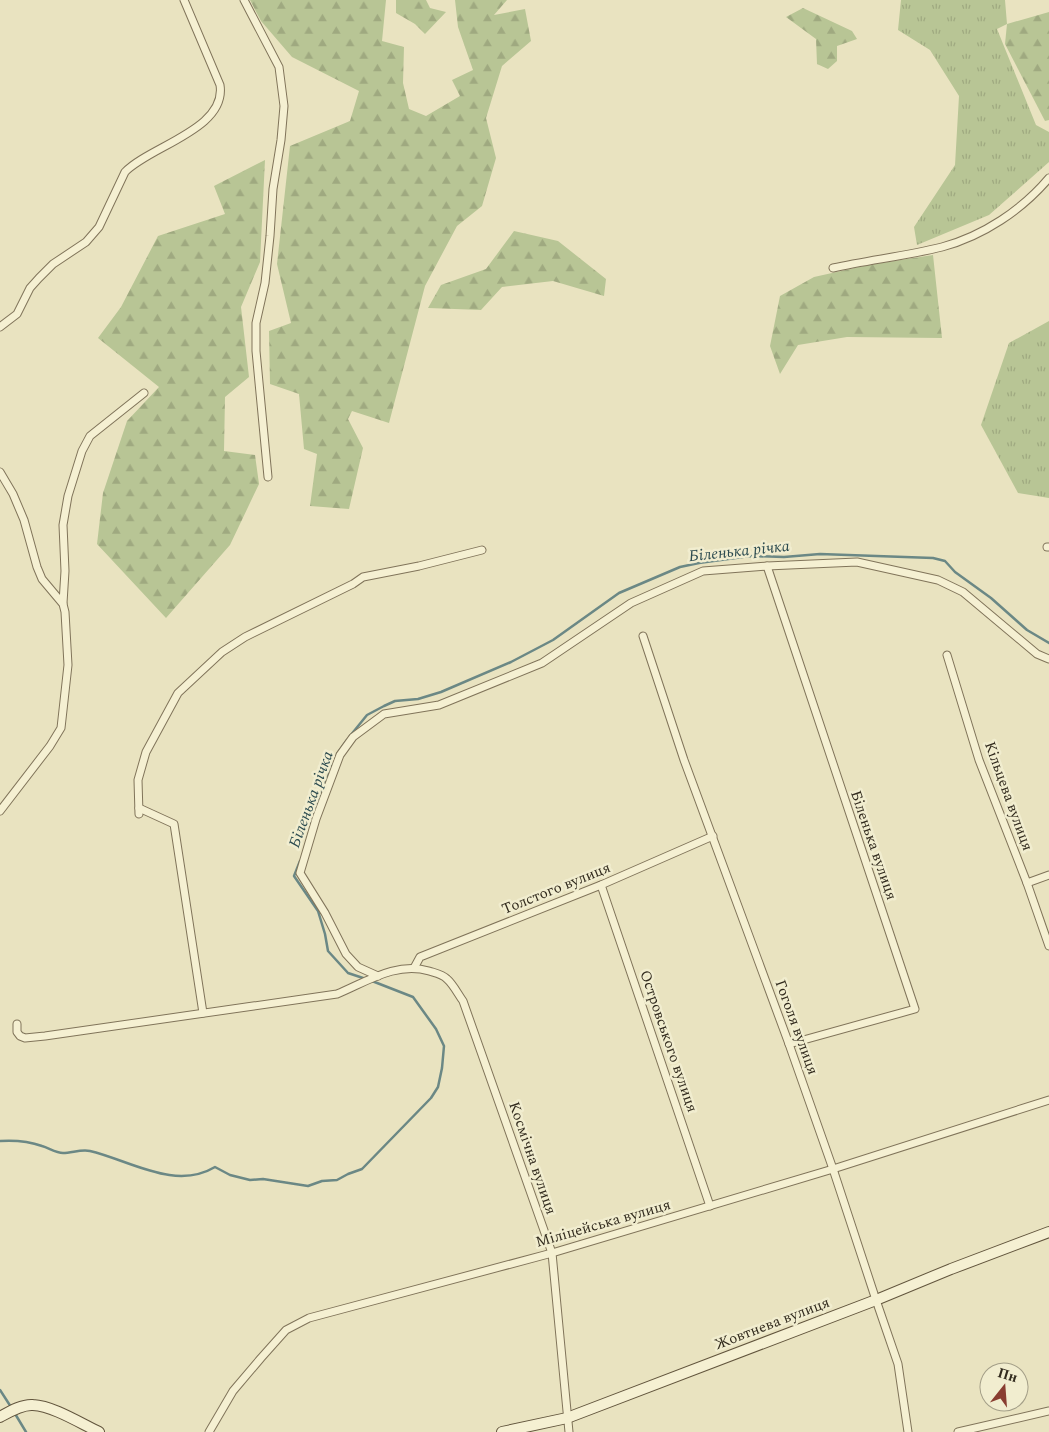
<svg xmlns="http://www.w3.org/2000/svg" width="1049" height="1432" font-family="Spectral,serif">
<defs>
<pattern id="grass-tufts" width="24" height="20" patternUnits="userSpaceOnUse" patternTransform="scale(1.25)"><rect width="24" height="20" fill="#b8c595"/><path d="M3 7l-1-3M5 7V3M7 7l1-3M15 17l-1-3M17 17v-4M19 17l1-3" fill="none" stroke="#9fa980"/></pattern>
<pattern id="forest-firs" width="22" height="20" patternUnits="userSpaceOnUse" patternTransform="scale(1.25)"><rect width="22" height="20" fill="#b8c595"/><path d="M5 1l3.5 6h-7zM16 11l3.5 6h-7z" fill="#9fa980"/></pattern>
</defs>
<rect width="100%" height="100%" fill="#e9e3c0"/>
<!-- grass -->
<g fill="url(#grass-tufts)">
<path d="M 901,0 L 1005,0 L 1007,24 L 997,29 L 1036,125 L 1049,132 L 1049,162 L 989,215 L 917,245 L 914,227 L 955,165 L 959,96 L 930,50 L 898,30 Z"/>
<path d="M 1049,321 L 1049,498 L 1018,493 L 981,425 L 1009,343 Z"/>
</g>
<!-- forest -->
<g fill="url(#forest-firs)">
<path d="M 250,0 L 386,0 L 382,41 L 404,47 L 403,83 L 409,109 L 426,116 L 460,96 L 452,80 L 473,70 L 458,27 L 455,0 L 507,0 L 494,15 L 525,9 L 531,41 L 502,66 L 486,118 L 496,158 L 482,206 L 457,226 L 425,286 L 389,423 L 352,411 L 348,419 L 363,448 L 349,509 L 310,506 L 317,454 L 304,449 L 299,394 L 270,384 L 269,331 L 291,323 L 277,264 L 290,146 L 350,121 L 359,91 L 292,57 L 261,21 Z"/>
<path d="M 396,0 L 426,0 L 430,8 L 446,12 L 425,34 L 415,24 L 396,13 Z"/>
<path d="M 803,8 L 852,31 L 857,39 L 837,46 L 837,61 L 828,69 L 817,64 L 816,39 L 786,17 Z"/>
<path d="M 1049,12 L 1049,120 L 1045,121 L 1005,44 L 1007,24 Z"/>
<path d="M 265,160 L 260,262 L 241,307 L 249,377 L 225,397 L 224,451 L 255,455 L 259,484 L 230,545 L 166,618 L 97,544 L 103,493 L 127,421 L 159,387 L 98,338 L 121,307 L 158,236 L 225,214 L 214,186 Z"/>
<path d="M 514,231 L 558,241 L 606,279 L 604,296 L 553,281 L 502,287 L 481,310 L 428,308 L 441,285 L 486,269 Z"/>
<path d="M 933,255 L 942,338 L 847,337 L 798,345 L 780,374 L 770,346 L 780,296 L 814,277 L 868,265 Z"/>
</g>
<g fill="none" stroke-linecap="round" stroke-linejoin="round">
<!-- stream -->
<g stroke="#6b8885" stroke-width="2.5">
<path d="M 350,736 L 367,715 L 384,706 L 395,701 L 418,699 L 441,692 L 511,662 L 553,640 L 619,593 L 680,567 L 699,563 L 750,556 L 784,557 L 820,554 L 933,558 L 945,561 L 955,572 L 991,598 L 1027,630 L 1049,643"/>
<path d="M 337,754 L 347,740"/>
<path d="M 310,827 L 316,807 L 333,764"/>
<path d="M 300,861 L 294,876 L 318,911 L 325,934 L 328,951 L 348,973 L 366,979"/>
<path d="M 0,1141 C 15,1140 28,1141 42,1146 C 49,1148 56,1153 63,1153 C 72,1153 81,1149 90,1151 C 129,1160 175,1191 215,1167 L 230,1175 L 250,1180 L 263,1179 L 308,1186 L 322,1181 L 337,1180 L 348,1174 L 362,1169 L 431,1098 L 438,1087 L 442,1068 L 444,1046 L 436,1029 L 413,997 L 372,981"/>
<path d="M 0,1390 L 11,1407"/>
<path d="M 14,1412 L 26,1432"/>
</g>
<defs>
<g id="minor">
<path d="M 244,0 L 279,67 L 284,106 L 281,140 L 273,189 L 270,236 L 265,283 L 256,323 L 256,351 L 268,477"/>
<path d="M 833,268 C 869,260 906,256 942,247 C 983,236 1022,210 1049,178"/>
<path d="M 0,327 L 17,314 L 30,288 L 39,278 L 53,264 L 86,242 L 99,227 L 125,172 C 150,146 227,129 220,85 L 184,0"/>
<path d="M 0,472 L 13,494 L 24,520 L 37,567 L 42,579 L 63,604 L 65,612 L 68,665 L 61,728 L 50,746 L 0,811"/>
<path d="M 1047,547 L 1049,547"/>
<path d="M 767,566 L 915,1009 L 789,1044"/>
<path d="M 63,603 L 65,571 L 63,525 L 68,496 L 82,451 L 90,436 L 144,393"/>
<path d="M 643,636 L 684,760 L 789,1044 L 833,1169 L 876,1300 L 898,1364 L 908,1432"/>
<path d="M 947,655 L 979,760 L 1027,883 L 1049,946"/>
<path d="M 139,808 L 174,824 L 203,1013"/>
<path d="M 139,814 L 138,780 L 146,752 L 178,693 L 222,652 L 245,637 L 353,584 L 363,577 L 419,566 L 482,550"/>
<path d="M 1027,883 L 1049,875"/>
<path d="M 601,885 L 710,1206"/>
<path d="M 414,968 L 420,957 L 601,885 L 713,836"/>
<path d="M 378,976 L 358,967 L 346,954 L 325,913 L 300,873 L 316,819 L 340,755 L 353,737 L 384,714 L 439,705 L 542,663 L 631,603 L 703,571 L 767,566 L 857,562 L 938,580 L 963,592 L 1037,654 L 1049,659"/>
<path d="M 17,1024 L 17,1032 L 20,1036 L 25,1038 L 45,1036 L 337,994 C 366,982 397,961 429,971 C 435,973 442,974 447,979 C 453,984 458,994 463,1001 L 552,1253 L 569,1432"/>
<path d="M 209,1432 L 233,1391 L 261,1358 L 286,1330 L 309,1318 L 552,1253 L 833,1169 L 1049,1100"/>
<path d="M 958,1432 L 1049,1411"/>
</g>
<g id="secondary">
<path d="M 0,1417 C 9,1412 22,1404 33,1405 C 53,1406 80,1423 99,1432"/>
<path d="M 502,1432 L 567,1418 L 876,1300 L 951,1269 L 1049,1232"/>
</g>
</defs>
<!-- minor casing -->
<use href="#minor" stroke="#80745a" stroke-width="9"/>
<!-- secondary casing -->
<use href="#secondary" stroke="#62553d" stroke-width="12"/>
<!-- minor -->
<use href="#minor" stroke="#f5f0d2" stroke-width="7"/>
<!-- secondary -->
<use href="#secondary" stroke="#f5f0d2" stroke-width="10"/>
</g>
<g text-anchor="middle" stroke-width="5" stroke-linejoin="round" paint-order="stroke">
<!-- street labels -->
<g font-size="15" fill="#312a1d" stroke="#f1edcf">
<text transform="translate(1009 796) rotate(70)" y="5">Кільцева вулиця</text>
<text transform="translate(874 845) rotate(71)" y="5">Біленька вулиця</text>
<text transform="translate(556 888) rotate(-22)" y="5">Толстого вулиця</text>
<text transform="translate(797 1027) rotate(70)" y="5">Гоголя вулиця</text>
<text transform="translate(669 1041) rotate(71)" y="5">Островського вулиця</text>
<text transform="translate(533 1158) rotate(71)" y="5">Космічна вулиця</text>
<text transform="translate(603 1223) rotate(-16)" y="5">Міліцейська вулиця</text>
<text transform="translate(772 1323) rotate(-21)" y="5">Жовтнева вулиця</text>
</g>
<!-- water labels -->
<g font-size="16" font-style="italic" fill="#2d4c50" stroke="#f1edcf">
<text transform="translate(739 550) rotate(-6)" y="6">Біленька річка</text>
<text transform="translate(310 799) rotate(-70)" y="6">Біленька річка</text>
</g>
</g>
<!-- north arrow -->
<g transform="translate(1004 1387) rotate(17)"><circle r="24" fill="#f1edcf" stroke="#a49f88"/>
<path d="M0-4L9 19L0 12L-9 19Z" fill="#893d30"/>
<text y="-8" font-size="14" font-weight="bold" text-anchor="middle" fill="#312a1d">Пн</text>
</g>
</svg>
